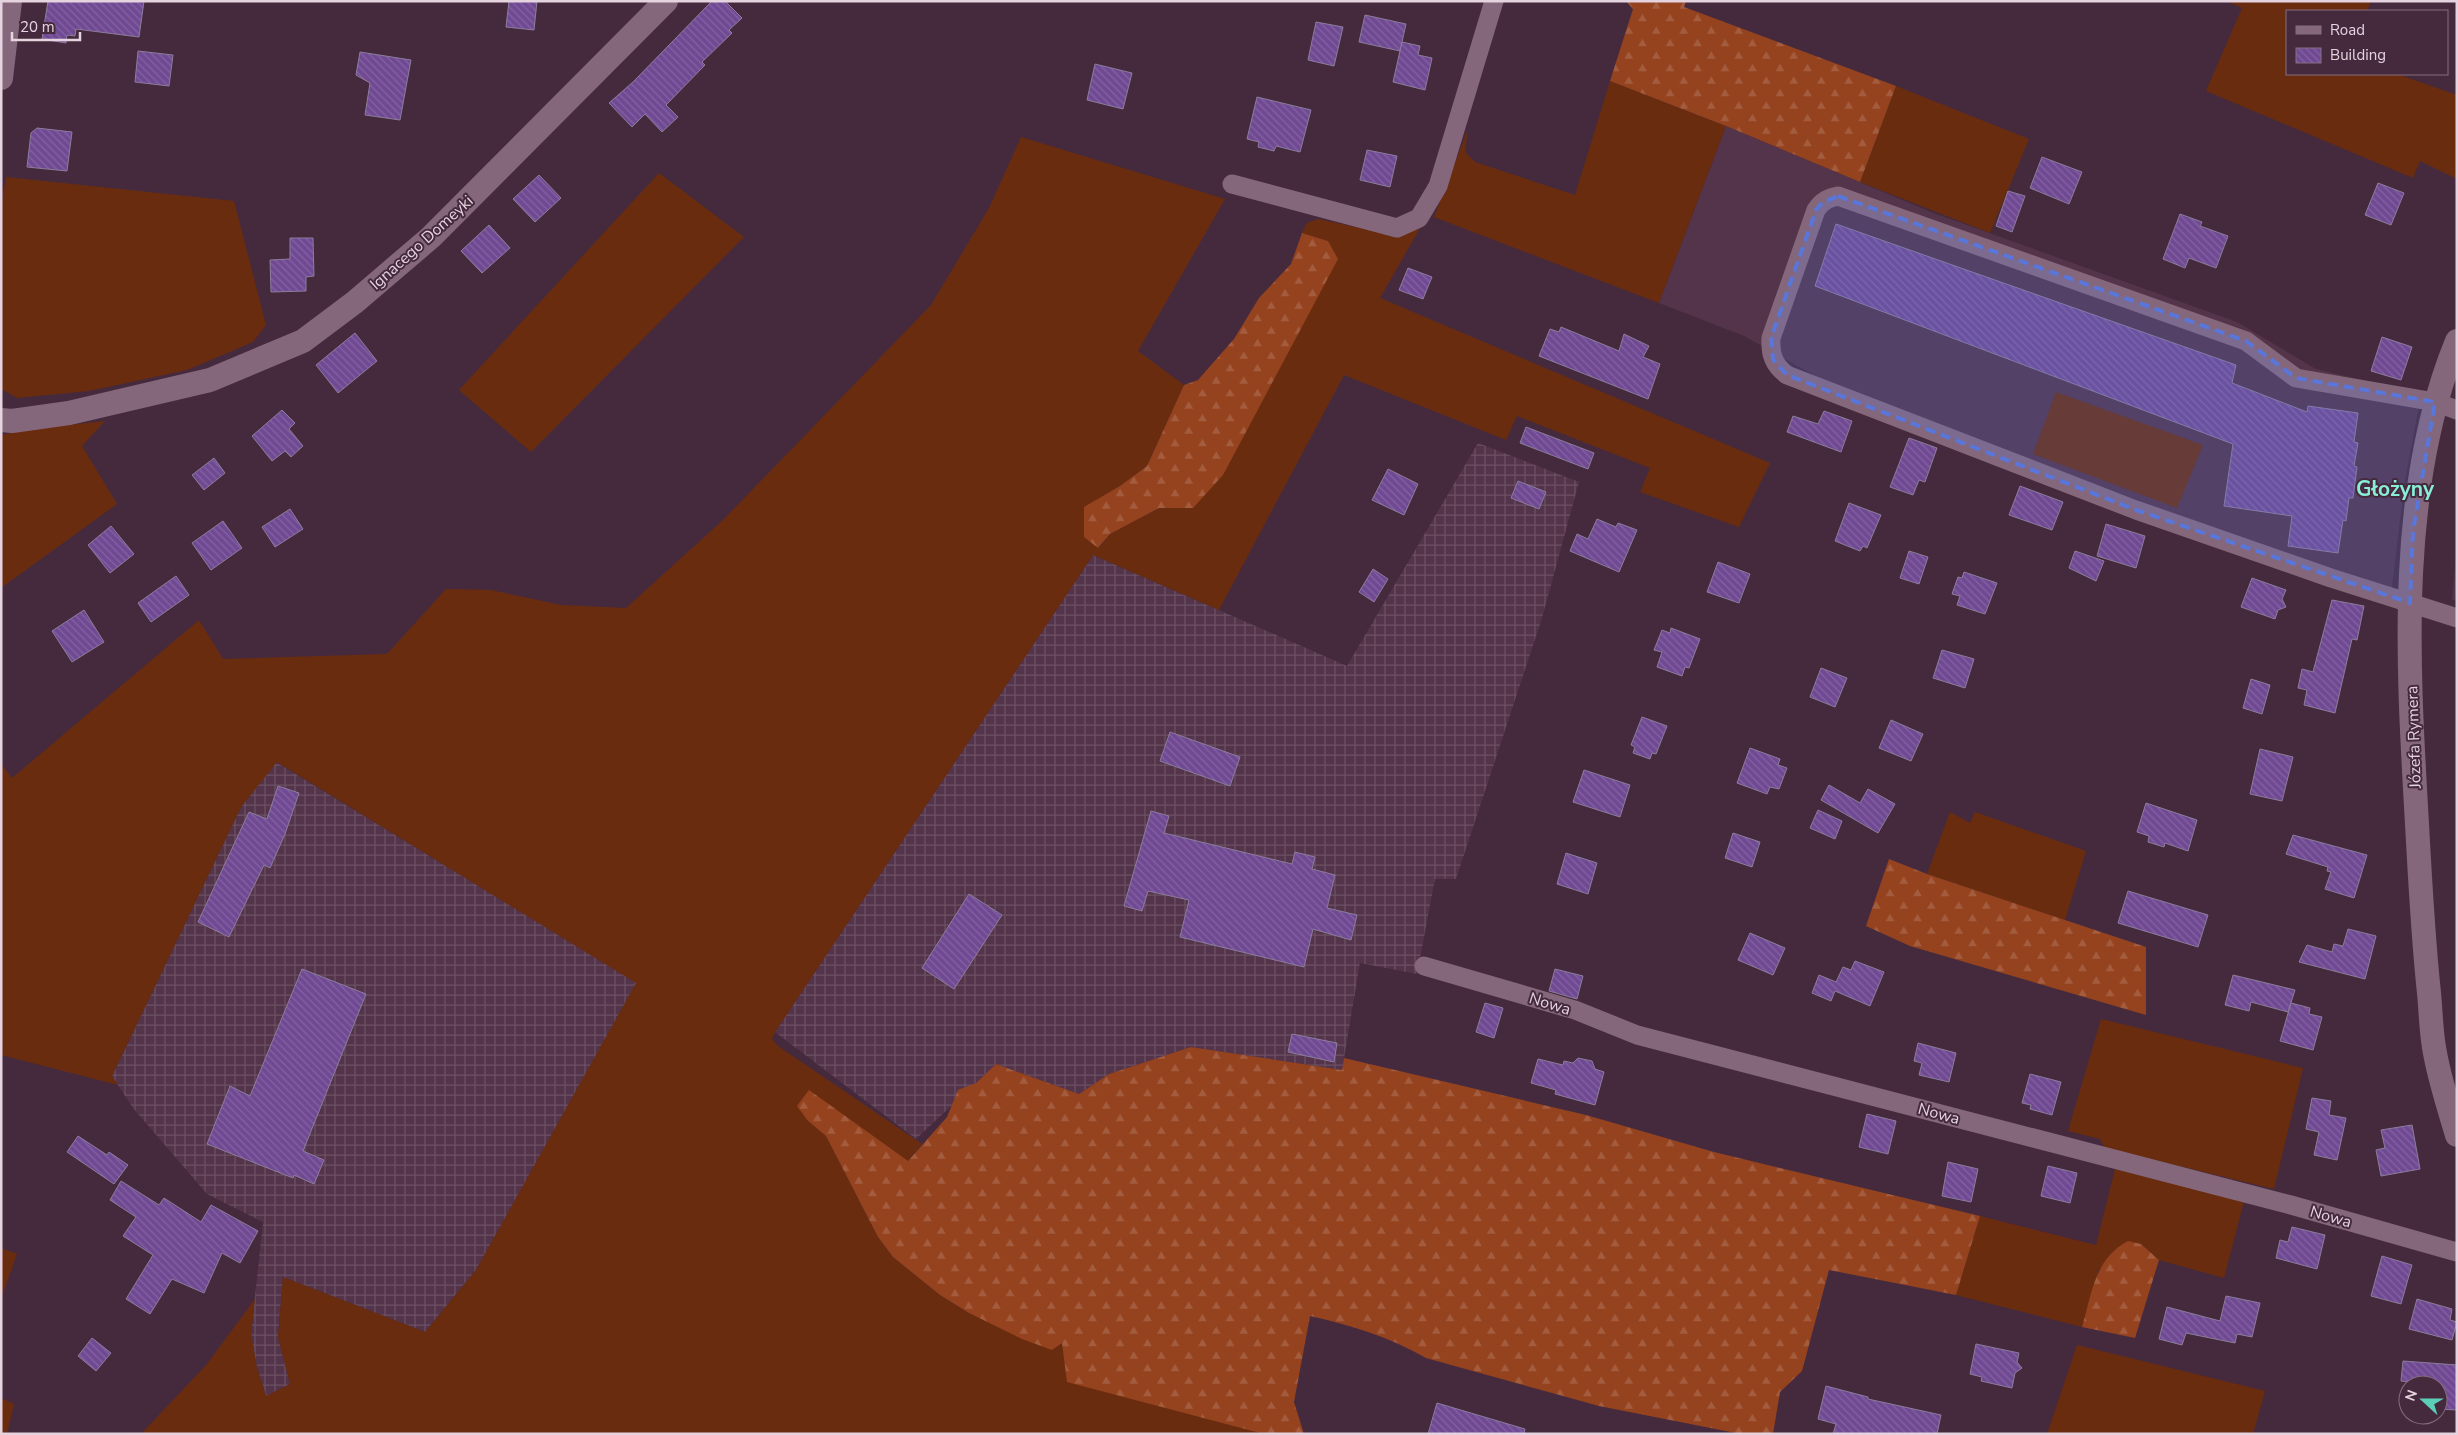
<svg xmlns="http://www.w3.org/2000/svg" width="2458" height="1435" font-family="'Nunito Sans',sans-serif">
<defs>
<pattern id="industrial-grid" width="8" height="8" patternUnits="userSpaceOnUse" patternTransform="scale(1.25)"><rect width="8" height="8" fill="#53344a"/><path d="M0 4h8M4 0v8" fill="none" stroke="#6c5064"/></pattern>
<pattern id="forest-firs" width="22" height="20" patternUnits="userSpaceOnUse" patternTransform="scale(1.25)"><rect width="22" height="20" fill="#95421e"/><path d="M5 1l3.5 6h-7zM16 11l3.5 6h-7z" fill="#a45c3e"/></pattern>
<pattern id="building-back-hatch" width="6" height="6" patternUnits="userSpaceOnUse" patternTransform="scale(1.25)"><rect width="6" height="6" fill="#704993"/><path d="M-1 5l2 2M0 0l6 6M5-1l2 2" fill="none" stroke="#8462a2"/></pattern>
</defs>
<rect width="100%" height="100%" fill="#452a3d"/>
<!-- built -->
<g fill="#53344a">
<path d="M 1726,126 L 1931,212 L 2237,322 L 2316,369 L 2421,394 L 2404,486 L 2392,588 L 2238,538 L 1832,385 L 1744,336 L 1659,303 Z"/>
<path d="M 2457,547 L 2457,600 L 2452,600 Z"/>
</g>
<!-- industrial -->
<g fill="url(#industrial-grid)">
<path d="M 1478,443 L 1579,482 L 1542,618 L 1456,879 L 1435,879 L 1417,974 L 1360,963 L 1342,1070 L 1191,1047 L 1109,1074 L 1079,1094 L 996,1064 L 916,1139 L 775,1032 L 1093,555 L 1347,666 Z"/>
<path d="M 276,762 L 637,983 L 476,1270 L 425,1332 L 283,1277 L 278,1337 L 290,1384 L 266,1396 L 257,1368 L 251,1334 L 263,1222 L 207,1194 L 133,1108 L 112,1076 L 241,807 Z"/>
</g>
<!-- grass -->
<g fill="#6a2c0f">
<path d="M 2226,1 L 2371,1 L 2367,11 L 2287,11 L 2287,74 L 2397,74 L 2457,95 L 2457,179 L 2420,161 L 2413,178 L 2206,91 L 2242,8 Z"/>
<path d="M 1610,81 L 1726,126 L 1659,303 L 1434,217 L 1468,129 L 1465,152 L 1475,162 L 1575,195 Z"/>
<path d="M 1896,86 L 2029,139 L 1990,233 L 1860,182 Z"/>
<path d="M 1021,137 L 1225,199 L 1138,351 L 1184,385 L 1147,466 L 1120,486 L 1099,548 L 1110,534 L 1159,508 L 1193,508 L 1328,241 L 1302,233 L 1307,223 L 1318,219 L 1398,236 L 1420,228 L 1380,298 L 1770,463 L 1739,527 L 1640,492 L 1650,468 L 1517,416 L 1506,440 L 1344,375 L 1219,610 L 1093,555 L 775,1032 L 772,1039 L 778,1046 L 922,1144 L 908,1161 L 808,1121 L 826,1136 L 878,1237 L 893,1257 L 940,1295 L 969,1313 L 996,1324 L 1062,1342 L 1240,1426 L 1264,1434 L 141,1434 L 207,1364 L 255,1299 L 251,1334 L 257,1368 L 266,1396 L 290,1384 L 278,1337 L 283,1277 L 425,1332 L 476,1270 L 636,983 L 277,762 L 241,807 L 112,1076 L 118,1085 L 1,1055 L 1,764 L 12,778 L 199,620 L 223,659 L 387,654 L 446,589 L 491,590 L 561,605 L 626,608 L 723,520 L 931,305 L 989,208 Z"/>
<path d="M 659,173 L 744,237 L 531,452 L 459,390 Z"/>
<path d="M 6,177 L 234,201 L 266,325 L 253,342 L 187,370 L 89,391 L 17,398 L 1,389 L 1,208 Z"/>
<path d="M 2056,392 L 2203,445 L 2177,508 L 2033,454 Z"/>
<path d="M 105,421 L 82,446 L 117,504 L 1,588 L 1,435 L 32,429 Z"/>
<path d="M 1950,812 L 1970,823 L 1975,812 L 2086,851 L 2065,920 L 1927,874 Z"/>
<path d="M 2101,1019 L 2303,1068 L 2274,1189 L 2105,1148 L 2100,1139 L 2068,1131 Z"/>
<path d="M 2115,1169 L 2244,1201 L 2224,1278 L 2159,1260 L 2141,1244 L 2099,1269 L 2082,1327 L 1956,1295 L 1980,1216 L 2096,1245 Z"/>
<path d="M 1,1248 L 17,1254 L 1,1299 Z"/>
<path d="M 2077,1345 L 2265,1391 L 2253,1434 L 2047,1434 Z"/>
<path d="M 1,1398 L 14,1404 L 7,1434 L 1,1434 Z"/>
</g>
<!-- forest -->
<g fill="url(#forest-firs)">
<path d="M 1626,1 L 1686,1 L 1684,7 L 1896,86 L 1860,182 L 1726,126 L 1610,81 L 1633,9 Z"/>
<path d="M 1302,233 L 1328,241 L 1338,259 L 1223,475 L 1193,508 L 1159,508 L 1110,534 L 1098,548 L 1084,537 L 1084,507 L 1120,486 L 1147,466 L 1184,385 L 1198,380 L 1234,339 L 1259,298 L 1291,264 Z"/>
<path d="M 1889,859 L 1927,874 L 2146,947 L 2146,1015 L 1910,946 L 1866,926 Z"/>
<path d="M 1191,1047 L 1342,1070 L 1344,1058 L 1586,1115 L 1714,1152 L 1980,1216 L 1956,1295 L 1829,1270 L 1802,1371 L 1780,1392 L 1773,1434 L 1741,1434 L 1599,1406 L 1426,1358 C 1389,1337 1351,1325 1310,1316 L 1294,1402 L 1304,1434 L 1264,1434 L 1067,1382 L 1062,1343 L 1052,1350 L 1022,1339 L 969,1313 L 940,1295 L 893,1257 L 878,1237 L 826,1136 L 808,1121 L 797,1106 L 809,1090 L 908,1161 L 947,1117 L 958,1090 L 976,1083 L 996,1064 L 1079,1094 L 1109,1074 Z"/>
<path d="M 2128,1241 L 2141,1244 L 2159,1260 L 2135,1338 L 2082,1327 C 2092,1294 2094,1259 2128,1241 Z"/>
</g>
<!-- building -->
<g fill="url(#building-back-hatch)" stroke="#8c7d9c">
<path d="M 48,1 L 144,1 L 139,37 L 76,29 L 75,36 L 67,35 L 66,43 L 42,39 Z"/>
<path d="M 509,1 L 537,1 L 534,30 L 506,27 Z"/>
<path d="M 712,1 L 725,1 L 742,18 L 729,30 L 732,33 L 702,62 L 705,65 L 666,105 L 678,117 L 662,132 L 645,114 L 632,127 L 609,103 L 633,82 Z"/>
<path d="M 1365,15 L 1406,24 L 1400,51 L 1359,42 Z"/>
<path d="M 1316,22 L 1343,27 L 1334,66 L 1308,60 Z"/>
<path d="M 1402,42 L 1420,46 L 1418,55 L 1432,58 L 1425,90 L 1393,82 Z"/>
<path d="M 138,51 L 173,55 L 169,86 L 135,82 Z"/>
<path d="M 360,52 L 411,60 L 400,120 L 365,115 L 370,83 L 356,75 Z"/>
<path d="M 1095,64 L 1132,73 L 1123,109 L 1087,100 Z"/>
<path d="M 1257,97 L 1311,110 L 1300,152 L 1276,146 L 1274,151 L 1258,147 L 1259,142 L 1247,139 Z"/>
<path d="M 37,128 L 72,132 L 67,171 L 27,167 L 31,133 Z"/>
<path d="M 1367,150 L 1397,156 L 1390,187 L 1360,180 Z"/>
<path d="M 2042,157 L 2082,172 L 2069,204 L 2030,188 Z"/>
<path d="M 539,175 L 561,198 L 535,222 L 513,199 Z"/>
<path d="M 2378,183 L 2404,193 L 2391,225 L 2365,215 Z"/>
<path d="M 2008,191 L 2025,196 L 2012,232 L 1996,226 Z"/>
<path d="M 2180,214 L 2202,222 L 2200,226 L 2228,236 L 2216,268 L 2189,258 L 2185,268 L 2163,259 Z"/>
<path d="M 1836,224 L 2236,365 L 2232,383 L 2307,412 L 2308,406 L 2358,413 L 2354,442 L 2358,443 L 2354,466 L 2357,467 L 2353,498 L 2349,498 L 2346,521 L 2343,520 L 2338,553 L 2288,546 L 2292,516 L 2224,506 L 2233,444 L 1815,286 Z"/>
<path d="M 489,225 L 510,248 L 482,273 L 461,251 Z"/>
<path d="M 290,238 L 313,238 L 314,276 L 306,277 L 306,291 L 271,292 L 270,260 L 290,259 Z"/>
<path d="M 1408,268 L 1432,277 L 1423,299 L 1399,290 Z"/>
<path d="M 1561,327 L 1619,351 L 1624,334 L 1649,346 L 1643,357 L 1660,364 L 1648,399 L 1539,356 L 1550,329 L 1559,332 Z"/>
<path d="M 355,333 L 377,361 L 338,393 L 316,365 Z"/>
<path d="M 2382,337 L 2412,347 L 2401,380 L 2371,371 Z"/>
<path d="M 282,410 L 295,423 L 289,429 L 303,446 L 291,457 L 285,451 L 272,461 L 252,436 Z"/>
<path d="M 1824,411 L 1852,421 L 1841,452 L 1787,432 L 1793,416 L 1818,424 Z"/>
<path d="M 1526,427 L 1594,453 L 1588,469 L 1520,443 Z"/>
<path d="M 1909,438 L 1937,448 L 1925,482 L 1919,480 L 1913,495 L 1890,487 Z"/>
<path d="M 214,458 L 225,473 L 204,490 L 192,475 Z"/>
<path d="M 1388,469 L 1418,484 L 1404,515 L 1372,500 Z"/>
<path d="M 1518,481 L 1546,492 L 1539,509 L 1511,498 Z"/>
<path d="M 2020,486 L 2063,502 L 2052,530 L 2009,515 Z"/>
<path d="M 1849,503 L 1881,515 L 1867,548 L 1863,546 L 1860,551 L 1835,541 Z"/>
<path d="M 290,509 L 303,529 L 275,547 L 262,527 Z"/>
<path d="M 1597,519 L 1616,527 L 1618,523 L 1637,530 L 1619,572 L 1570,551 L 1577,534 L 1588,539 Z"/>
<path d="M 223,521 L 242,548 L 211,570 L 192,543 Z"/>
<path d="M 2106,524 L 2145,536 L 2136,568 L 2097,556 Z"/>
<path d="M 111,526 L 134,554 L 110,573 L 88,545 Z"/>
<path d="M 1909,551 L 1928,557 L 1919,584 L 1900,578 Z"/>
<path d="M 2075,551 L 2104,561 L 2096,581 L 2069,568 Z"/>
<path d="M 1718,562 L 1750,574 L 1739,603 L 1707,592 Z"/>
<path d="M 1373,569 L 1388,579 L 1374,602 L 1359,592 Z"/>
<path d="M 1964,572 L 1997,583 L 1985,614 L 1957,605 L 1960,596 L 1952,594 L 1958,577 L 1962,578 Z"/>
<path d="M 176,576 L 189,595 L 151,622 L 138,603 Z"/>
<path d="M 2252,578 L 2286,590 L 2282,599 L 2286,607 L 2278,610 L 2275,619 L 2241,607 Z"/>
<path d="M 2332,600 L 2364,606 L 2357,640 L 2352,639 L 2335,713 L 2304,705 L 2307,690 L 2298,688 L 2302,669 L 2313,672 Z"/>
<path d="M 84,610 L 104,642 L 72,662 L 52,631 Z"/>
<path d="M 1671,628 L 1700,639 L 1689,668 L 1685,667 L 1682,676 L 1657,667 L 1662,652 L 1654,650 L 1662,630 L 1670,633 Z"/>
<path d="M 1942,650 L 1974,659 L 1965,688 L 1933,678 Z"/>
<path d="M 1821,668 L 1847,678 L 1835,707 L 1810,697 Z"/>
<path d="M 2251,679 L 2270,685 L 2262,714 L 2243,708 Z"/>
<path d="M 1642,717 L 1667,726 L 1656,754 L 1652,753 L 1650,759 L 1633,753 L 1635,747 L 1631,745 Z"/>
<path d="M 1891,720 L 1923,734 L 1911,761 L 1879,748 Z"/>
<path d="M 1170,732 L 1240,757 L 1230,786 L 1160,761 Z"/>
<path d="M 1750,748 L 1780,759 L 1778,765 L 1787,768 L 1779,789 L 1770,787 L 1767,794 L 1737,783 Z"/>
<path d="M 2260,749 L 2293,757 L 2282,801 L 2250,794 Z"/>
<path d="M 1584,770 L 1630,785 L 1620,817 L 1573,802 Z"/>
<path d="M 1829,785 L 1860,803 L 1868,789 L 1895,804 L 1878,833 L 1821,800 Z"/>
<path d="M 278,786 L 299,793 L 285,834 L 270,868 L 264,865 L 229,937 L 198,922 L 249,812 L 267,819 Z"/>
<path d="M 2146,803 L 2197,820 L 2188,851 L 2165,843 L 2164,847 L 2148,842 L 2149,836 L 2137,832 Z"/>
<path d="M 1818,810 L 1842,821 L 1835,839 L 1810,828 Z"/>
<path d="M 1151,811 L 1169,816 L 1164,833 L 1292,864 L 1295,852 L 1315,857 L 1312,869 L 1335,875 L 1327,908 L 1357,915 L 1351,940 L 1313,929 L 1304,967 L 1180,937 L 1189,900 L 1148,891 L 1142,911 L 1124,906 Z"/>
<path d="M 1733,833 L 1760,842 L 1752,867 L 1725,858 Z"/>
<path d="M 2293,835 L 2367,855 L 2354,898 L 2325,889 L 2331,872 L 2327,871 L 2328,867 L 2286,854 Z"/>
<path d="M 1566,853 L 1597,863 L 1588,894 L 1557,884 Z"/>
<path d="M 2128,891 L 2208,915 L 2198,947 L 2118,923 Z"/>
<path d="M 969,894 L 1002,915 L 954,989 L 922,968 Z"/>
<path d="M 2348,929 L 2376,936 L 2365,979 L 2299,962 L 2307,945 L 2332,952 L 2334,944 L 2343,946 Z"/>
<path d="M 1750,933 L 1785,948 L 1773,975 L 1738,960 Z"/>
<path d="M 1855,961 L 1884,972 L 1870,1006 L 1835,991 L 1831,1001 L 1812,993 L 1819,975 L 1836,982 L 1843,967 L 1851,970 Z"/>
<path d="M 302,969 L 366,994 L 303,1151 L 324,1160 L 314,1184 L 294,1175 L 293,1178 L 207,1144 L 230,1086 L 250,1096 Z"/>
<path d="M 1555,969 L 1583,976 L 1577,999 L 1549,991 Z"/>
<path d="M 2233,975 L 2295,990 L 2288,1012 L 2251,1002 L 2249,1011 L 2225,1005 Z"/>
<path d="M 1485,1003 L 1503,1008 L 1494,1038 L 1476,1032 Z"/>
<path d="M 2291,1003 L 2310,1008 L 2309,1014 L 2322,1017 L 2313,1050 L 2280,1041 Z"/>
<path d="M 1292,1034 L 1337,1043 L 1334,1062 L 1288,1052 Z"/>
<path d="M 1918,1043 L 1956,1053 L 1949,1082 L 1919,1075 L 1922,1063 L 1914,1061 Z"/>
<path d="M 1578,1058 L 1592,1061 L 1595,1069 L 1604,1072 L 1595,1105 L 1555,1094 L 1556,1090 L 1531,1083 L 1538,1059 L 1563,1065 L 1564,1061 L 1573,1063 Z"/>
<path d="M 2030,1074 L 2061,1082 L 2052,1115 L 2030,1109 L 2031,1105 L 2022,1103 Z"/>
<path d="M 2312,1098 L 2331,1101 L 2329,1115 L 2346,1118 L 2337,1160 L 2314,1155 L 2319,1132 L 2306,1129 Z"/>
<path d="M 1867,1114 L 1896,1121 L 1888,1154 L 1859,1147 Z"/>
<path d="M 2412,1125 L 2420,1169 L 2381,1176 L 2376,1150 L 2385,1148 L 2381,1130 Z"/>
<path d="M 78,1136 L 107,1155 L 109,1152 L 128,1165 L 114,1184 L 67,1152 Z"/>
<path d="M 1948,1162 L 1978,1169 L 1971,1202 L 1942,1196 Z"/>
<path d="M 2048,1166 L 2077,1173 L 2070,1203 L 2041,1196 Z"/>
<path d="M 121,1181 L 159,1205 L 164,1198 L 201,1222 L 211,1205 L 258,1231 L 240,1263 L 222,1253 L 204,1293 L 172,1279 L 150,1314 L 126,1299 L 153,1255 L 123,1236 L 136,1217 L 110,1200 Z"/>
<path d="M 2292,1227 L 2325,1235 L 2317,1269 L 2276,1258 L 2280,1240 L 2288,1242 Z"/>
<path d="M 2382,1256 L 2412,1265 L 2401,1304 L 2371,1296 Z"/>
<path d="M 2226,1296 L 2260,1303 L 2252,1337 L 2237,1334 L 2235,1343 L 2186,1333 L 2182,1345 L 2159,1339 L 2167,1307 L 2220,1321 Z"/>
<path d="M 2417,1299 L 2452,1309 L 2450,1320 L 2457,1322 L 2452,1340 L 2409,1329 Z"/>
<path d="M 92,1338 L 111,1353 L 96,1371 L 78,1356 Z"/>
<path d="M 1976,1344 L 2019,1353 L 2017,1362 L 2022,1368 L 2015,1373 L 2012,1388 L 1981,1381 L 1982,1377 L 1970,1374 Z"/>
<path d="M 2403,1361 L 2457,1365 L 2457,1410 L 2438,1409 L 2438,1385 L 2420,1385 L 2420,1383 L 2401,1381 Z"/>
<path d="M 1826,1386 L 1868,1397 L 1868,1399 L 1941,1415 L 1937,1434 L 1833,1434 L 1836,1424 L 1818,1419 Z"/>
<path d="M 1437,1403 L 1525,1429 L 1524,1434 L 1428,1434 Z"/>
</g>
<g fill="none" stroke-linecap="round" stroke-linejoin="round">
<!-- minor -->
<g stroke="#85677c" stroke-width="19">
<path d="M 1232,184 L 1397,228 L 1419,218 L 1438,186 L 1494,1"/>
<path d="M 2457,410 L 2435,402 L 2296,378 L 2246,341 L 1838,196 C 1828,198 1822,201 1816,210 L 1771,338 C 1770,355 1774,365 1787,375 L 2136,510 L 2331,578 L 2457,618"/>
<path d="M 1424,966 L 1575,1010 L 1637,1035 L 2291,1205 L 2457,1252"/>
</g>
<!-- tertiary -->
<g stroke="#85677c" stroke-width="24">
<path d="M 1,78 L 10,1"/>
<path d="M 2457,341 C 2396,489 2408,667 2417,824 C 2420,880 2423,937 2429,993 C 2431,1013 2431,1034 2435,1053 C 2440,1081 2449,1108 2457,1135"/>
<path d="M 1,420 L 12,421 L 69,413 L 210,380 L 303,341 L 355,302 L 431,237 L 666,1"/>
</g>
</g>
<!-- marked area -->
<path fill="#5976da" fill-opacity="0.2" stroke="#5976da" stroke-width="4" stroke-dasharray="10 6" stroke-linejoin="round" d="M 1838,196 L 2246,341 L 2296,378 L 2435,402 L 2413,531 L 2410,603 L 2136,510 L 1787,375 L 1773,360 L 1771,338 L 1816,210 L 1822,203 Z"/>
<g text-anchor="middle" stroke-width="4" stroke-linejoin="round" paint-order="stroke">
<!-- street labels -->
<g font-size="16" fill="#e5d3df" stroke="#452a3d">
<text transform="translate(421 242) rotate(-42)" y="6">Ignacego Domeyki</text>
<text transform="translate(2413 737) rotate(-92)" y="6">Józefa Rymera</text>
<text transform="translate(1550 1003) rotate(17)" y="6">Nowa</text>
<text transform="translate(1939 1113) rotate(15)" y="6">Nowa</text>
<text transform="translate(2331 1216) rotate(16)" y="6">Nowa</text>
</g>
<!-- district labels -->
<g font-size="21" font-weight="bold" fill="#89edd8" stroke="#452a3d">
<text x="2395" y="496">Głożyny</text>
</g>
</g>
<!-- border -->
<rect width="2458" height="1435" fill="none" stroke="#e5d3df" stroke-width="5"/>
<!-- legend -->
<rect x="2286" y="10" width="162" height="65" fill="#452a3d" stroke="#856e7e"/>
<rect x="2296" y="26" width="25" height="8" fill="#85677c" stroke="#856e7e"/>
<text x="2330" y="35" font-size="15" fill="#e5d3df">Road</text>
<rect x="2296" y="48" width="25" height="15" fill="url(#building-back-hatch)" stroke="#856e7e"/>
<text x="2330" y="60" font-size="15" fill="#e5d3df">Building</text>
<!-- north arrow -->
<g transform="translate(2423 1400) rotate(291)"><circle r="24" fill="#452a3d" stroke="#856e7e"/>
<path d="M0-4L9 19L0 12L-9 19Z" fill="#5dceb8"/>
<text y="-8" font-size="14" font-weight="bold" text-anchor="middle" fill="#e5d3df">N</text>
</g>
<!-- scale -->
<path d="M12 32v8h68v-8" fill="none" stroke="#e5d3df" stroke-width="2.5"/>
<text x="20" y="32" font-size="15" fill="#e5d3df" stroke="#452a3d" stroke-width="4" paint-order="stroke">20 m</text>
</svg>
